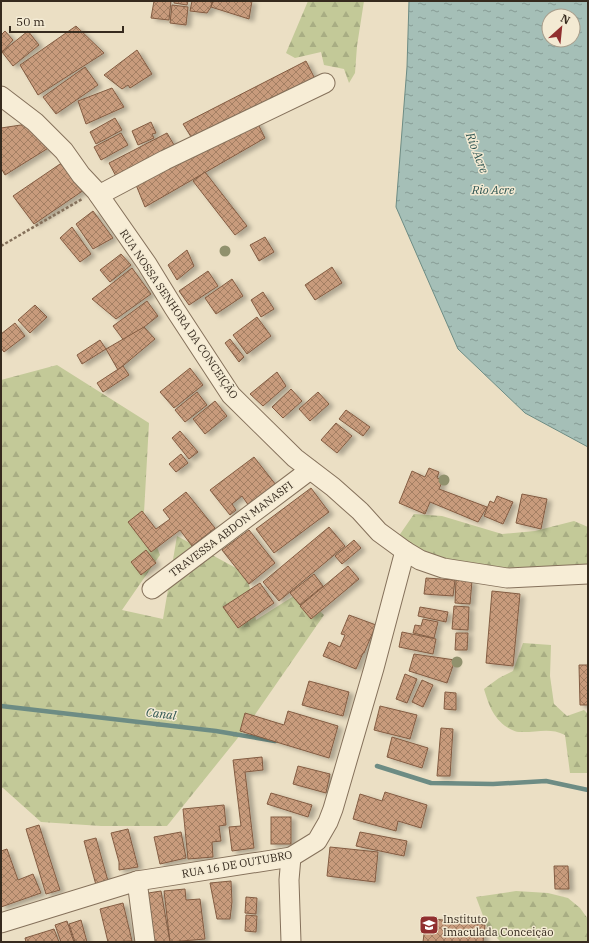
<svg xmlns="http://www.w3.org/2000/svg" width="589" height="943" font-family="'IBM Plex Serif',serif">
<defs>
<pattern id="forest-firs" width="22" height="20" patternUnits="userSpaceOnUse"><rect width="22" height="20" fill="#c3c998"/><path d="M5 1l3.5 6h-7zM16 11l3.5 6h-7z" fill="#a8ad83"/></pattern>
<pattern id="water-ripples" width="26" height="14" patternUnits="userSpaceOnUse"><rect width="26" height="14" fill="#a5bfb7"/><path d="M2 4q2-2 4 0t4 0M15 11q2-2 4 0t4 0" fill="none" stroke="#879b94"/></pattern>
<pattern id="building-cross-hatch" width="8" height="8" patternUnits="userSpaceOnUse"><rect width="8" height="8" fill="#c89b7b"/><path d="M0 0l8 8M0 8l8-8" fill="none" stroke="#a37f64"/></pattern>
<filter id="shadow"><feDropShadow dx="4.5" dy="2.5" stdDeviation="2" flood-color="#0004"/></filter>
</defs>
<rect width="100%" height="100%" fill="#ebdfc4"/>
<!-- forest -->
<g fill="url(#forest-firs)">
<path d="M 308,1 L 364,1 L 357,46 L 355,73 L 349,83 L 344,69 L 324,65 L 321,52 L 295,58 L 286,53 Z"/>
<path d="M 57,365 L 149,423 L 144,513 L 160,555 L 122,610 L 163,619 L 177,536 L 247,574 L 256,620 L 300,592 L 324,615 L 245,729 L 167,826 L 101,826 L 41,822 L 3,788 L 1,788 L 1,380 Z"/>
<path d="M 414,514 L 442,516 L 502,534 L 535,531 L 574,521 L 588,527 L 588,568 L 481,572 L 396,540 Z"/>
<path d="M 523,643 L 551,645 L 550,676 L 554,704 L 567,716 L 584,710 L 588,714 L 588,773 L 570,773 L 565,735 C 549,727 536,733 519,732 C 516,732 513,730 510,729 C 494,720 489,706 484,689 L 499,678 L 513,671 Z"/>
<path d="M 516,891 L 548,893 L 568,898 L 580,908 L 588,919 L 588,942 L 501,942 L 488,929 L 476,897 Z"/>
</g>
<!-- water -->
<path fill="url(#water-ripples)" stroke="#6d8c84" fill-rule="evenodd" d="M 409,1 L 588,1 L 588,447 L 525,413 L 458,349 L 396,207 L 407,67 ZM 549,16 L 573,16 L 573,40 L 549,40 Z"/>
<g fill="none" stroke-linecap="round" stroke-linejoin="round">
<!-- stream -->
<g stroke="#6d8c84" stroke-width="4.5">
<path d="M 1,706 L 216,731 L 275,741"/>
<path d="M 377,766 L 431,783 L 493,784 L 546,781 L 588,790"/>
</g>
</g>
<!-- building -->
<g fill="url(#building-cross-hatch)" stroke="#835c42" filter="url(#shadow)">
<path d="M 154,1 L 171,1 L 169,20 L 151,18 Z"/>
<path d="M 174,1 L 188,1 L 187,5 L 174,3 Z"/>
<path d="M 192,1 L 212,1 L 211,7 L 207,13 L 190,11 Z"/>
<path d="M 213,1 L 252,1 L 249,19 L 211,7 Z"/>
<path d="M 172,5 L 188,7 L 186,25 L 170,23 Z"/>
<path d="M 76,26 L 104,53 L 38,95 L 20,65 Z"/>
<path d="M 5,31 L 13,40 L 1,53 L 1,35 Z"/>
<path d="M 28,31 L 39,45 L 13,66 L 2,52 Z"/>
<path d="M 137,50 L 152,74 L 130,88 L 128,85 L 122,89 L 104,75 Z"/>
<path d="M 306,61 L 316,81 L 287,96 L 285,91 L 193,140 L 183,124 Z"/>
<path d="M 85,67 L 98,85 L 56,114 L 43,97 Z"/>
<path d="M 112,88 L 124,107 L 86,124 L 78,101 Z"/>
<path d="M 115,118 L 122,130 L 96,144 L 90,132 Z"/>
<path d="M 256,120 L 265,138 L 145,207 L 134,180 Z"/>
<path d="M 151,122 L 156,133 L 152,134 L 154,138 L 138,145 L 132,131 Z"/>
<path d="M 34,123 L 50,147 L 5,175 L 1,168 L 1,128 Z"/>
<path d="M 121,133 L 128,145 L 101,160 L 94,147 Z"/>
<path d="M 167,133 L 177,150 L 118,180 L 109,163 Z"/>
<path d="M 63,162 L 84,190 L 34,224 L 13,196 Z"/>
<path d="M 205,172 L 247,226 L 235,235 L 193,181 Z"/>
<path d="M 93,211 L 113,238 L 93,249 L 76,224 Z"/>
<path d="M 72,227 L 91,254 L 80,262 L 60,238 Z"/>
<path d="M 265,237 L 274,252 L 259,261 L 250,245 Z"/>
<path d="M 187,250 L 194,266 L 177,280 L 168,265 Z"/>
<path d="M 121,254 L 131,265 L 110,282 L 100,270 Z"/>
<path d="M 332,267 L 342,283 L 315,300 L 305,285 Z"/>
<path d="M 132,268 L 151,294 L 116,319 L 92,299 Z"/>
<path d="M 208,271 L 218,286 L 189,305 L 179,291 Z"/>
<path d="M 232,279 L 243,296 L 216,314 L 205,298 Z"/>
<path d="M 263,292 L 274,309 L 261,317 L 251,300 Z"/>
<path d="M 147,301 L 158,316 L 125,342 L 113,326 Z"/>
<path d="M 35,305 L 47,317 L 30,333 L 18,320 Z"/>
<path d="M 257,317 L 271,336 L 247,354 L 233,335 Z"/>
<path d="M 15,323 L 25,336 L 4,352 L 1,348 L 1,334 Z"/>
<path d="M 144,327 L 155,339 L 118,370 L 106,349 Z"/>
<path d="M 230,339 L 244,357 L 239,362 L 225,343 Z"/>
<path d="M 100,340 L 106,349 L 82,364 L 77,355 Z"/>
<path d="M 123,366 L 129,375 L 103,392 L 97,383 Z"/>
<path d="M 190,368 L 203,385 L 174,408 L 160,392 Z"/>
<path d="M 277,372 L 286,386 L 263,406 L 250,394 Z"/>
<path d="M 291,389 L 302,401 L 283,418 L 272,407 Z"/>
<path d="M 197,392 L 207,405 L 185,422 L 175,410 Z"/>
<path d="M 318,392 L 329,404 L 310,421 L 299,409 Z"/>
<path d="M 215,401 L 227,416 L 205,434 L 193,419 Z"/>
<path d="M 346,410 L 370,427 L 363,436 L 339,419 Z"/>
<path d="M 336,423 L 352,436 L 337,453 L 321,440 Z"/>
<path d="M 180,431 L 198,452 L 189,459 L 172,438 Z"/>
<path d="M 181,454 L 188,463 L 176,472 L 169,464 Z"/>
<path d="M 254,457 L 276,485 L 249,506 L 242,496 L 232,504 L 236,510 L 230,515 L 210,490 Z"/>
<path d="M 429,468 L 439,472 L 437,478 L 443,480 L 439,489 L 487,507 L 478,522 L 430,502 L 425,514 L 399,503 L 412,471 L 425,477 Z"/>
<path d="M 311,488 L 329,512 L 274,553 L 256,529 Z"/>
<path d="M 186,492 L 215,528 L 192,546 L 180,530 L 151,552 L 128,522 L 142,511 L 156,529 L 170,519 L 163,510 Z"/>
<path d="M 522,494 L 547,499 L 541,529 L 516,523 Z"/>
<path d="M 497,496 L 513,502 L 503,524 L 484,516 L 490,501 L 494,503 Z"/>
<path d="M 329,527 L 345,546 L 279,601 L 263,582 Z"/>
<path d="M 249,530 L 275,563 L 249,584 L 222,550 Z"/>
<path d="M 354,540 L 361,548 L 342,564 L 335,556 Z"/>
<path d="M 146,550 L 156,563 L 141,575 L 131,562 Z"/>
<path d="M 348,566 L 359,579 L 311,619 L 300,606 Z"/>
<path d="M 314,574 L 323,586 L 300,605 L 290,593 Z"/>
<path d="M 426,578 L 455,580 L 453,596 L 424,594 Z"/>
<path d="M 456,580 L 472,581 L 470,604 L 455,603 Z"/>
<path d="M 260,583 L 274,603 L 238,628 L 223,607 Z"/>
<path d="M 492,591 L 520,594 L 513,666 L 486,663 Z"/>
<path d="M 454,606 L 469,607 L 468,630 L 452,629 Z"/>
<path d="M 420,607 L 448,612 L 446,622 L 418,616 Z"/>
<path d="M 349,615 L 376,625 L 364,653 L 363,653 L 356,669 L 323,656 L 329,642 L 340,647 L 345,635 L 341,634 Z"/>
<path d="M 423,619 L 438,622 L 434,638 L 413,633 L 415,625 L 421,626 Z"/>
<path d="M 402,632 L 436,639 L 433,654 L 399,647 Z"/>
<path d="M 456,633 L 468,633 L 467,650 L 455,650 Z"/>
<path d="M 414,654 L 455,660 L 447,683 L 409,671 Z"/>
<path d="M 579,665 L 588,665 L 588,705 L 580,705 Z"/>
<path d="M 405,674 L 417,679 L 407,703 L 396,699 Z"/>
<path d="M 422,680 L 433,685 L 423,707 L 412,702 Z"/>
<path d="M 309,681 L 349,692 L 343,716 L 302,705 Z"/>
<path d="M 445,692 L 456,693 L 456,710 L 444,709 Z"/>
<path d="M 380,706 L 417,715 L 410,739 L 374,730 Z"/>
<path d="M 288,711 L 338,726 L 329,758 L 240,731 L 245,713 L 284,725 Z"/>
<path d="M 441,728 L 453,729 L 450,776 L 437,776 Z"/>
<path d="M 392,737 L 428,748 L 422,768 L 387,757 Z"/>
<path d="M 262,757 L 263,770 L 245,772 L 254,848 L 232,851 L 229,827 L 241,826 L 233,760 Z"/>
<path d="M 298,766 L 330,774 L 326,793 L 293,784 Z"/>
<path d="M 385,792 L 427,805 L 421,828 L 398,821 L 396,831 L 353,819 L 360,794 L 382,801 Z"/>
<path d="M 271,793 L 312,805 L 308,817 L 267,804 Z"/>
<path d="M 224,805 L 226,825 L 219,826 L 221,841 L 212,842 L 213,857 L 188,859 L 183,809 Z"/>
<rect x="271" y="817" width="20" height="27"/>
<path d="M 39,825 L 60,890 L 46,894 L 26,829 Z"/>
<path d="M 128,829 L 138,867 L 119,870 L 119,862 L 111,833 Z"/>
<path d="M 181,832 L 186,858 L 160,864 L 154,837 Z"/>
<path d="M 360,832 L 407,841 L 404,856 L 356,846 Z"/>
<path d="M 96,838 L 108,881 L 96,885 L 84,841 Z"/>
<path d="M 330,847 L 378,852 L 375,882 L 327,876 Z"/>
<path d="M 7,849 L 18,880 L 33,874 L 41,893 L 1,907 L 1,851 Z"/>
<path d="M 554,866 L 568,866 L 569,889 L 555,889 Z"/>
<path d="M 231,881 L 232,902 L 230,919 L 217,919 L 210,883 Z"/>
<path d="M 185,889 L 186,900 L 200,899 L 205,939 L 170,942 L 164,891 Z"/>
<path d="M 161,891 L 170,942 L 150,942 L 142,894 Z"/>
<path d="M 246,897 L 257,898 L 256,914 L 245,913 Z"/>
<path d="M 123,903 L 132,941 L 108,942 L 100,909 Z"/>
<path d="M 246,915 L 257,916 L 256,932 L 245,931 Z"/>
<path d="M 426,918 L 485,925 L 483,942 L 423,942 Z"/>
<path d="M 81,920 L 87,942 L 75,942 L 69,924 Z"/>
<path d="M 67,921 L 74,942 L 61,942 L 55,925 Z"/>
<path d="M 54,929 L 59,942 L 26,942 L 25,938 Z"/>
</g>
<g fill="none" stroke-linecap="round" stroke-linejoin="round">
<defs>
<g id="minor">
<path d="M 1,96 L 35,122 L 64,151 L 81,175 L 96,191 L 147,264 L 174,308 L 231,395 L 295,458 L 333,487 L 360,511 L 379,532 L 405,551 L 420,560 L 443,568 L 507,578 L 588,574"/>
<path d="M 99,195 L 165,160 L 325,83"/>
<path d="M 152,589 L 310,470"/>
<path d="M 137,881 L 145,942"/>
<path d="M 1,923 L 137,881 L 291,857 L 317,841 L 328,822 L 333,809 L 374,668 L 405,551"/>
<path d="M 291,942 L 289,880 L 291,857"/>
</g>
</defs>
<!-- minor casing -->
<use href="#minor" stroke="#85715b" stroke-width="21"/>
<!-- path -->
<path stroke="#85715b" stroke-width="2.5" stroke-dasharray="3 2" stroke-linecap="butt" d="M 1,246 L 82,199"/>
<!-- minor -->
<use href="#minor" stroke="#f7edd6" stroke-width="19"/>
</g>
<!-- trees -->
<g fill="#90916d">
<circle cx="225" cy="251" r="5.5"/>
<circle cx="444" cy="480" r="5.5"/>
<circle cx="457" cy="662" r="5.5"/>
</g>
<!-- icons -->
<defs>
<symbol id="school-square" viewBox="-11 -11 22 22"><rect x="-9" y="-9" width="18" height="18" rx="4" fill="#902f2f" stroke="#f3ead3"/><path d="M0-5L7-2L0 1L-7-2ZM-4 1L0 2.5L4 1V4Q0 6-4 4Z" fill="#fff"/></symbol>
</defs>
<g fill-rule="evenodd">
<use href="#school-square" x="418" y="914" width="22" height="22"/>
</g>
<g text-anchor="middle" stroke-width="3" stroke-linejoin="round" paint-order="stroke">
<!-- street labels -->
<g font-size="11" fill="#362a1e" stroke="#f3ead3">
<text transform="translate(179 314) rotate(56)" y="4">RUA NOSSA SENHORA DA CONCEIÇÃO</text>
<text transform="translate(231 529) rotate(-37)" y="4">TRAVESSA ABDON MANASFI</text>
<text transform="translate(237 864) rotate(-10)" y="4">RUA 16 DE OUTUBRO</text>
</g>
<!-- poi labels -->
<g font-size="11" fill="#362a1e" stroke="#f3ead3" text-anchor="start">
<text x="443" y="923">Instituto<tspan x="443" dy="13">Imaculada Conceição</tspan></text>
</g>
<!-- water labels -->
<g font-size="12" font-style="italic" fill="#2e5552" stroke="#f3ead3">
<text transform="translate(477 153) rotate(69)" y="4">Río Acre</text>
<text x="493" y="194">Rio Acre</text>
<text transform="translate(161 714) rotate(7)" y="4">Canal</text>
</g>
</g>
<!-- border -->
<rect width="589" height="943" fill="none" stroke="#362a1e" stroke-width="4"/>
<!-- north arrow -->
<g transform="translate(561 28) rotate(27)"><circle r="19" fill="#f3ead3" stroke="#a79d8b"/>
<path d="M0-3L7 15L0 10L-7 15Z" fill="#902f2f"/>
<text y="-6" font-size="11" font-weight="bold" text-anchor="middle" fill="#362a1e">N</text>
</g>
<!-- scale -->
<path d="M10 26v6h113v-6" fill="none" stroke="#362a1e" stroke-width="2"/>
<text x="16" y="26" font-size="12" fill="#362a1e" stroke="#f3ead3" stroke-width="3" paint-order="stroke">50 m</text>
</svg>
